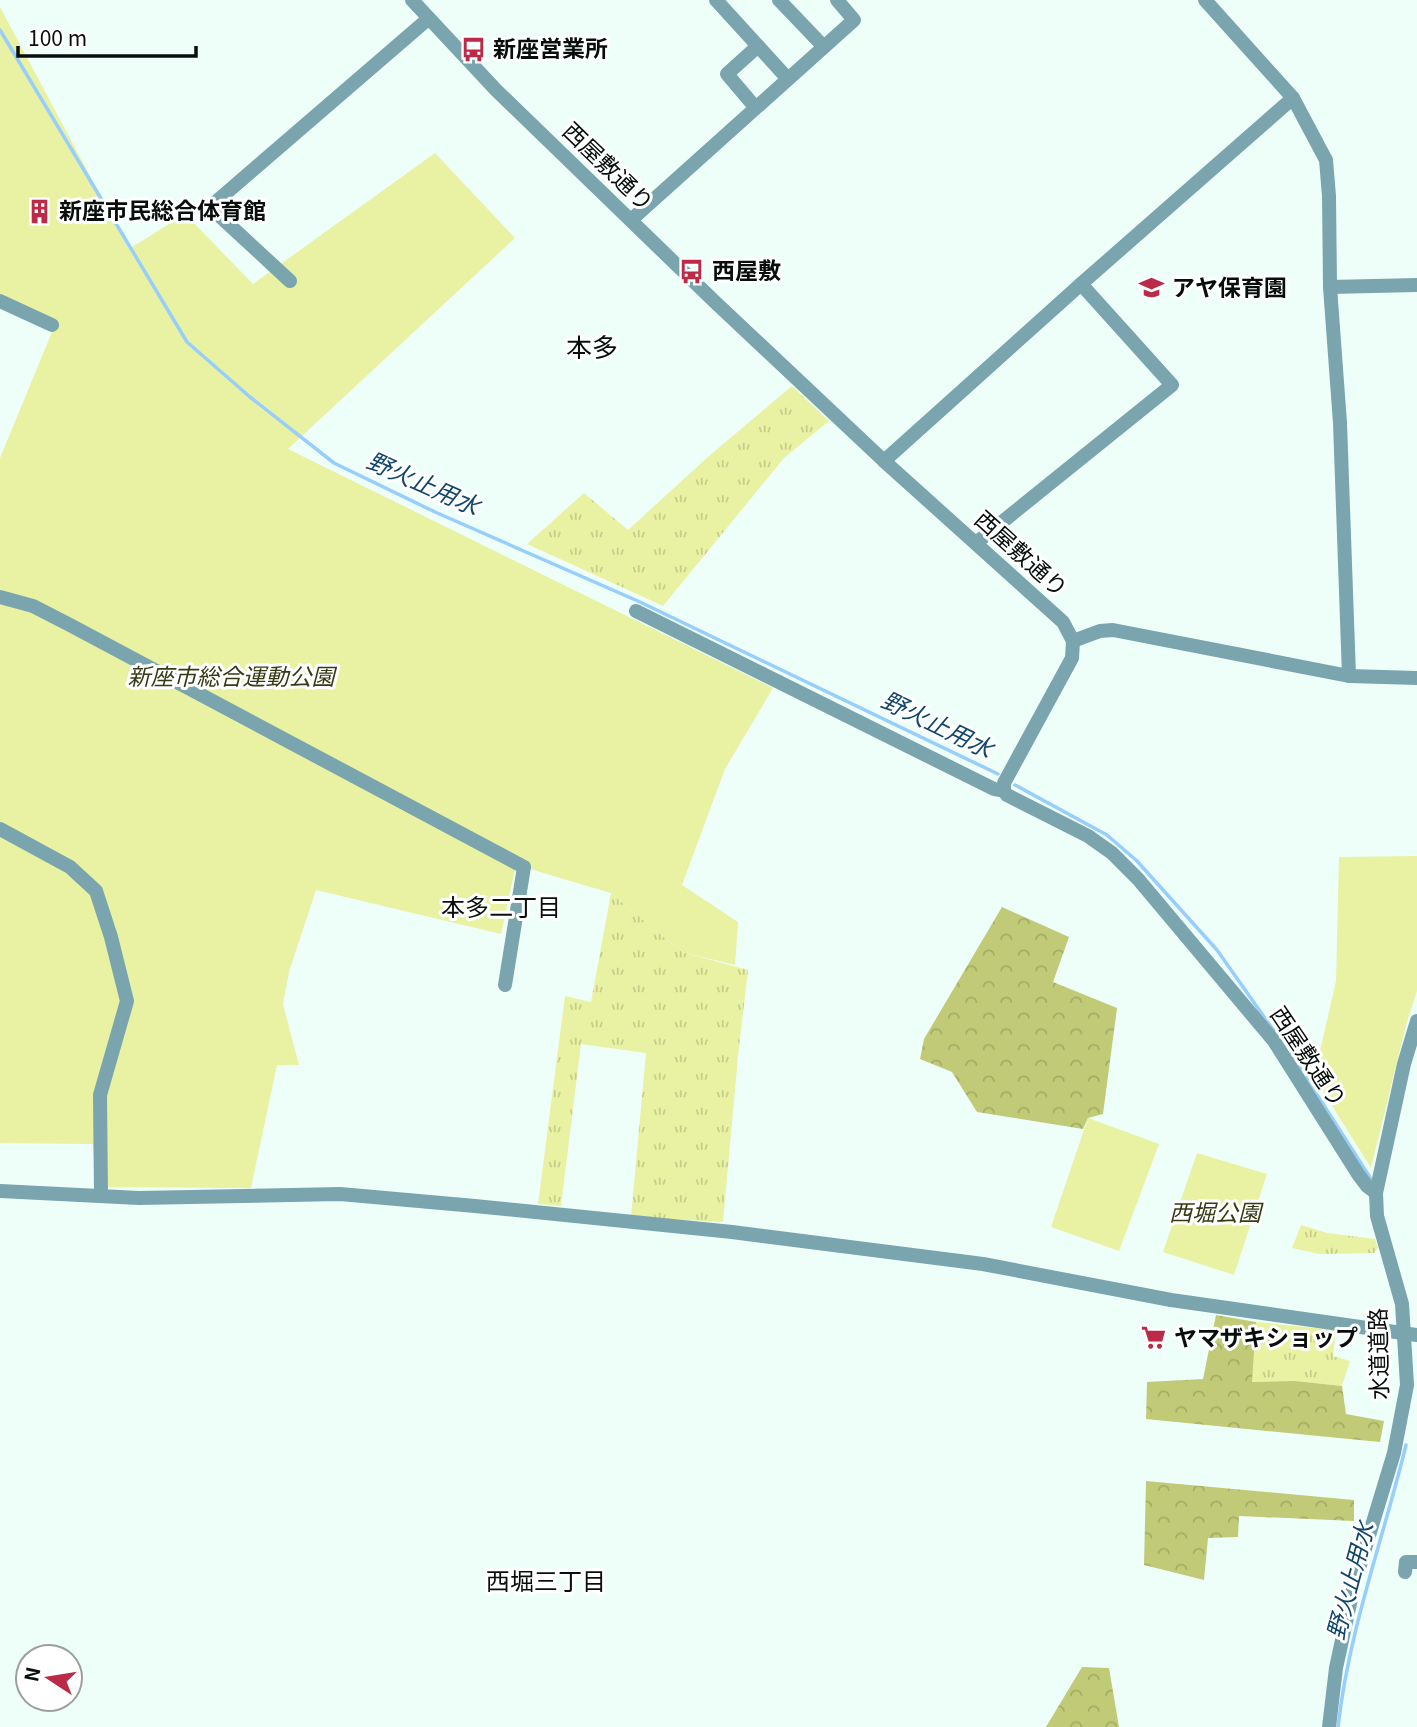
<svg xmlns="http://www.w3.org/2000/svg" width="1417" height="1727" font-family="Georgia,'Noto Sans JP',serif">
<defs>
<pattern id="grass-tufts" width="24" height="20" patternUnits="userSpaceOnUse" patternTransform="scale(1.75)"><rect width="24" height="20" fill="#e9f1a3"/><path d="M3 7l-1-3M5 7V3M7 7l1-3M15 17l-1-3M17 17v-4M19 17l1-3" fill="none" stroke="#c6cd8b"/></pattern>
<pattern id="forest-crowns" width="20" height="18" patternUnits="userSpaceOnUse" patternTransform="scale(1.75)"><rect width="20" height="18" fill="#c1ca76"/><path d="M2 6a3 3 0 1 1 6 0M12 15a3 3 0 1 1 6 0" fill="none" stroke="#a4ac65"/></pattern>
</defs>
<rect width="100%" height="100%" fill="#eefffa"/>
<!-- grass -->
<g fill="url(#grass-tufts)">
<path d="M 792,386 L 829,421 L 784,458 L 663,606 L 527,544 L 584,493 L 628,530 L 709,456 Z"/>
<path d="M 611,893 L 682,952 L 748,970 L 738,1056 L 723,1222 L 631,1217 L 646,1053 L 581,1044 L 561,1206 L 538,1204 L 565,996 L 591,1002 Z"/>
<path d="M 1301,1225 L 1327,1233 L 1375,1239 L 1378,1248 L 1374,1253 L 1319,1254 L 1292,1248 Z"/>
<path d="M 1256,1322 L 1336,1330 L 1333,1356 L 1350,1361 L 1342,1386 L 1295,1381 L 1251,1382 Z"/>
</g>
<!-- forest -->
<g fill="url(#forest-crowns)">
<path d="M 1002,907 L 1069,937 L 1053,982 L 1117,1008 L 1103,1114 L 1088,1118 L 1083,1129 L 977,1112 L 952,1072 L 920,1059 L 924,1039 Z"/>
<path d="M 1216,1315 L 1256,1322 L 1252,1382 L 1295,1381 L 1342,1386 L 1346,1414 L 1384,1421 L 1380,1442 L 1146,1419 L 1147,1382 L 1203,1379 Z"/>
<path d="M 1146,1481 L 1354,1500 L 1354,1521 L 1239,1516 L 1238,1537 L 1208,1538 L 1204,1580 L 1144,1565 Z"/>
<path d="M 1082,1667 L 1109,1668 L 1119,1727 L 1046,1727 Z"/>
</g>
<!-- park -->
<g fill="#e9f1a3">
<path d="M 0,7 L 129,249 L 185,214 L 253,284 L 435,153 L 515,238 L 288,449 L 773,688 L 725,769 L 682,885 L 738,922 L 735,965 L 682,952 L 611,893 L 516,865 L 501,934 L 316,890 L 289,972 L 283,1004 L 299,1065 L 277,1065 L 251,1188 L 96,1187 L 93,1144 L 0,1143 L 0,458 L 52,332 L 0,306 Z"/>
<path d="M 1417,856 L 1417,991 L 1406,1025 L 1371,1168 L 1314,1077 L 1336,981 L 1339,857 Z"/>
<path d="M 1088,1118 L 1159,1144 L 1119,1251 L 1051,1227 Z"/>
<path d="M 1197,1153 L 1267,1174 L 1234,1275 L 1163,1252 Z"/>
</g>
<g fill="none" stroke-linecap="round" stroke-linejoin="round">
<!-- stream -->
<g stroke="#97cefc" stroke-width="3.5">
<path d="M 0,30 L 187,342 L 250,397 L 334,463 L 435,512 L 640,602 L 998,774"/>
<path d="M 1015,785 L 1107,835 L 1137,861 L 1217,950 L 1274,1031"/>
<path d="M 1291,1054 L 1371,1179"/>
<path d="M 1338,1727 C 1349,1629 1383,1540 1406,1445"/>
</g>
<!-- minor -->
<g stroke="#7aa5ae" stroke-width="14">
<path d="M 412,0 L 496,90 L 715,302 L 884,461 L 1063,622 L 1073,641 L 1072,658 L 1004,783 L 1004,791 L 1007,795 L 1088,836 L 1112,853 L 1138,879 L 1274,1041 L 1358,1174 L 1367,1186 L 1376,1193"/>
<path d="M 716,0 L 788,79"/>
<path d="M 779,0 L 824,47"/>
<path d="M 1205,0 L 1293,98 L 1326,160 L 1329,196 L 1330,287 L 1340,423 L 1349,676"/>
<path d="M 755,107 L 727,74 L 758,46"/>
<path d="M 631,220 L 854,20 L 837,0"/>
<path d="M 290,281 L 210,207 L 428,19"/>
<path d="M 1330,287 L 1417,285"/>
<path d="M 0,301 L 52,325"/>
<path d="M 884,461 L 1081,284 L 1293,98"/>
<path d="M 976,543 L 1172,385 L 1081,284"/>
<path d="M 0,597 L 33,606 L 70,625 L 524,867 L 505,985"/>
<path d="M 636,611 L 994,789 L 1004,791"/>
<path d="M 1073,641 L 1100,631 L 1113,630 L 1349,676 L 1417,678"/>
<path d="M 0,829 L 70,867 L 96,891 L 111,937 L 127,1001 L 100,1095 L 101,1196"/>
<path d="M 0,1191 L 139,1198 L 340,1194 L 475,1206 L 732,1232 L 983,1264 L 1171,1300 L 1417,1335"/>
<path d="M 1405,1572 L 1406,1562 L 1417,1562"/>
<path d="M 1329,1727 L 1336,1668 L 1354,1585 L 1394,1453 L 1407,1385 L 1402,1304 L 1377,1216 L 1376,1193 L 1404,1064 L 1417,1021"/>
</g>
</g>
<!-- icons -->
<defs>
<symbol id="bus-bare" viewBox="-9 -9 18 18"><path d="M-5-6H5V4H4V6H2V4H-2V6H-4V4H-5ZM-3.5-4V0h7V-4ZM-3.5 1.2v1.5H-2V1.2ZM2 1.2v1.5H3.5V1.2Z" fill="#bb2a46" stroke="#fff" stroke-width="2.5" paint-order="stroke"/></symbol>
<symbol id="building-bare" viewBox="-9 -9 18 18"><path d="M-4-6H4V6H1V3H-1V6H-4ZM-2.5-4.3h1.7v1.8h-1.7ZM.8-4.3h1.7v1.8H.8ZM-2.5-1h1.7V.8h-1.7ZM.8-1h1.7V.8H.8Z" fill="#bb2a46" stroke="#fff" stroke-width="2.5" paint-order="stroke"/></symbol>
<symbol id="school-bare" viewBox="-9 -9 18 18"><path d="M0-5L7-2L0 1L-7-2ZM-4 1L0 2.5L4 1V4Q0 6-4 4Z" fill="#bb2a46" stroke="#fff" stroke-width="2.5" paint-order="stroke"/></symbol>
<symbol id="supermarket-bare" viewBox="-9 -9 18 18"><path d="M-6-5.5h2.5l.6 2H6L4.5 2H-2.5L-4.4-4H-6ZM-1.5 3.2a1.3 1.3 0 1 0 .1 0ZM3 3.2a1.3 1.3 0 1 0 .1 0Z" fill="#bb2a46" stroke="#fff" stroke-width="2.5" paint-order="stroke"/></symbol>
</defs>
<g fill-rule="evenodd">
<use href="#bus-bare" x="456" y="32" width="35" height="35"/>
<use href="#building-bare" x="22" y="194" width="35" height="35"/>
<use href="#bus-bare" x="674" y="254" width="35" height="35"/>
<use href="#school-bare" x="1134" y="270" width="35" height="35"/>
<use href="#supermarket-bare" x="1136" y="1320" width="35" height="35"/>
</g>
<g text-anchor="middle" stroke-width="6" stroke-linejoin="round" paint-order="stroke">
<!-- poi labels -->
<g font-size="23" font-weight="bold" fill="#070e0c" stroke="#fff" text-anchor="start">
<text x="493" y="57">新座営業所</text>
<text x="59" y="219">新座市民総合体育館</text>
<text x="712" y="279">西屋敷</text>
<text x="1172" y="296">アヤ保育園</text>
<text x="1174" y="1346">ヤマザキショップ</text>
</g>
<!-- street labels -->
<g font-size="23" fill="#070e0c" stroke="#fff">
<text transform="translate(608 167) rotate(44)" y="8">西屋敷通り</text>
<text transform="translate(1021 554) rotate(42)" y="8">西屋敷通り</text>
<text transform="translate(1308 1057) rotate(56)" y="8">西屋敷通り</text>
<text transform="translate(1379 1354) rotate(-91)" y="8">水道道路</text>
</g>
<!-- park labels -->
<g font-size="23" font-style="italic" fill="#363a15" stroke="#fff">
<text x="231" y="685">新座市総合運動公園</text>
<text x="1215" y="1221">西堀公園</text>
</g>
<!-- water labels -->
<g font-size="24" font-style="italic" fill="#12476c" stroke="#fff">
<text transform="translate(423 484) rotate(24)" y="8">野火止用水</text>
<text transform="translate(937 725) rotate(26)" y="8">野火止用水</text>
<text transform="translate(1351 1581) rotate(-75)" y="8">野火止用水</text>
</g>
<!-- neighbourhood labels -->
<g font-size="24" fill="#070e0c" stroke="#fff">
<text x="501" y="916">本多二丁目</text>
<text x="546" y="1590">西堀三丁目</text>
</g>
<!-- quarter labels -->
<g font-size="26" fill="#070e0c" stroke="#fff">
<text x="592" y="357">本多</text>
</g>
</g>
<!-- north arrow -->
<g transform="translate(49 1678) rotate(282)"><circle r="33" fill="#ffffff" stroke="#9c9f9e" stroke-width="2"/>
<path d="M0-5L12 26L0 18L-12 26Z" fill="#bb2a46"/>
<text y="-10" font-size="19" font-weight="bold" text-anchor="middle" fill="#070e0c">N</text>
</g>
<!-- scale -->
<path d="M18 46v10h178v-10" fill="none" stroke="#070e0c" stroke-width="3.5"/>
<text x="28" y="46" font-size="21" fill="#070e0c" stroke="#ffffff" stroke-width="5" paint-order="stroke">100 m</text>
</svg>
